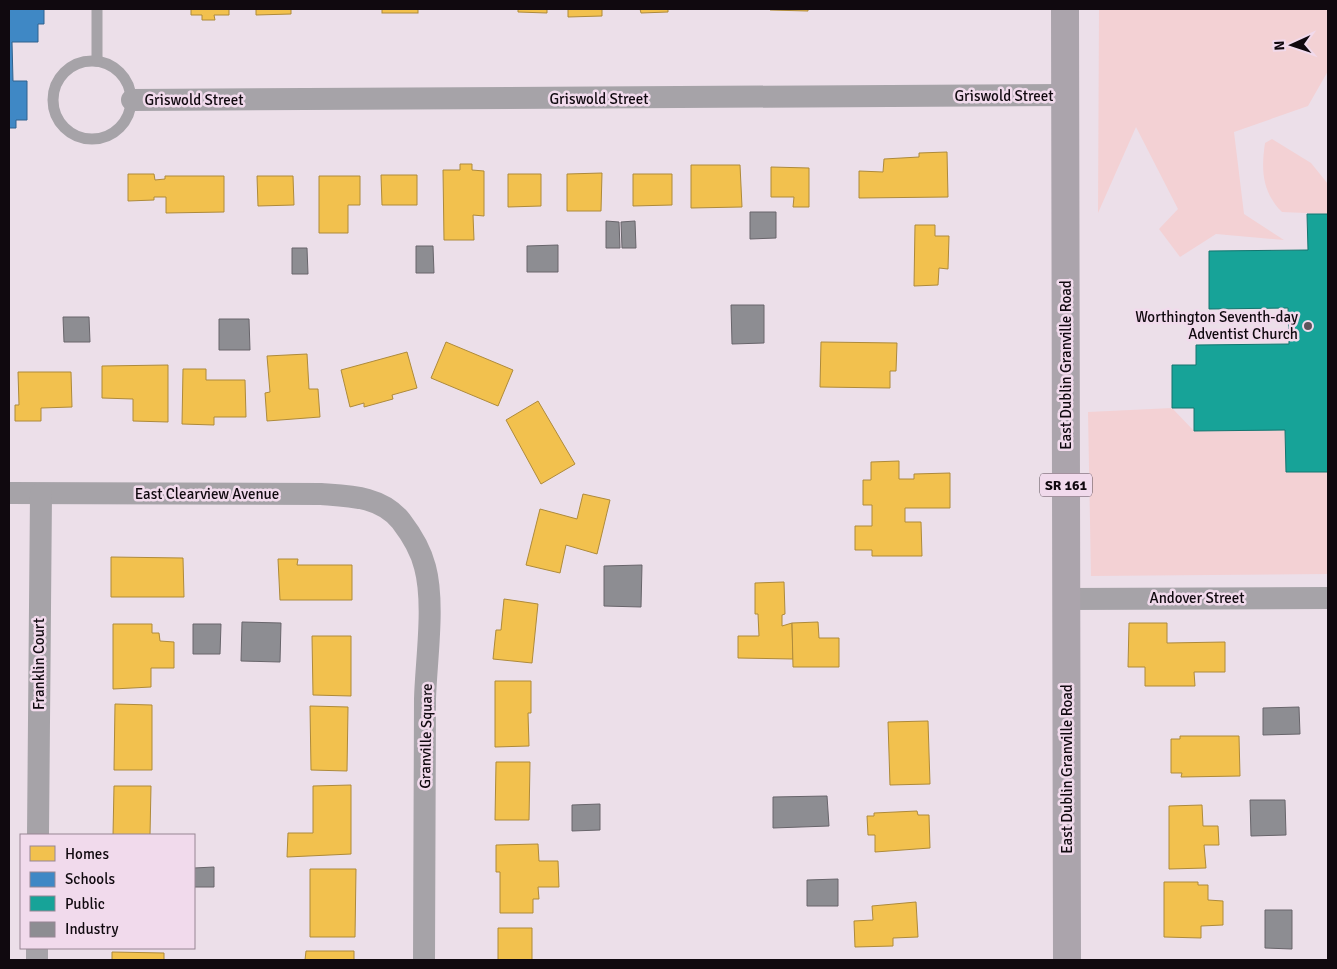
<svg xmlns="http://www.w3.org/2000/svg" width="1337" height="969" font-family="Signika,sans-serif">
<rect width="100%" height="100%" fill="#ecdfe9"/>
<!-- green -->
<g fill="#f3d1d4">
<path d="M 1099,9 L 1328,9 L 1328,71 L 1308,106 L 1234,132 L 1244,214 L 1284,240 L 1216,234 L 1180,257 L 1159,229 L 1178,209 L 1136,127 L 1098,213 Z"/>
<path d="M 1272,139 L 1311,163 L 1328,184 L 1328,214 L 1282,212 C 1262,192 1261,170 1265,143 Z"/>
<path d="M 1172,408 L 1194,431 L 1285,430 L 1286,472 L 1328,472 L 1328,574 L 1091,576 L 1088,412 Z"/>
</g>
<!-- homes -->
<g fill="#f2c14e" stroke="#ae8a3b">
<path d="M 191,9 L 229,9 L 229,15 L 214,15 L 215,20 L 202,20 L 202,15 L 191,15 Z"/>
<path d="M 256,9 L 291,9 L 291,14 L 256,15 Z"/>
<rect x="382" y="9" width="36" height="4"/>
<path d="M 518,9 L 547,9 L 547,13 L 518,12 Z"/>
<path d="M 568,9 L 602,9 L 602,16 L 568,17 Z"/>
<path d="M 625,9 L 668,9 L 668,12 L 641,13 L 640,9 Z"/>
<path d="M 770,9 L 808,9 L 808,11 L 770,10 Z"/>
<path d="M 947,152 L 948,197 L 859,198 L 859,171 L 883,172 L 884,159 L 919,157 L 919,153 Z"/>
<path d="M 460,164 L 472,164 L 472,170 L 484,171 L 484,216 L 473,215 L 474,240 L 444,240 L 443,170 L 460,170 Z"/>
<path d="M 691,165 L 740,165 L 742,207 L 691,208 Z"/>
<path d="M 771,167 L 809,168 L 809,207 L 793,207 L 794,197 L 771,197 Z"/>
<path d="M 602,173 L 601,211 L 567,211 L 567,174 Z"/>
<path d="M 128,174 L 154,174 L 155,180 L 165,179 L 165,176 L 224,176 L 224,212 L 166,213 L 166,197 L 154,197 L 154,200 L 128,201 Z"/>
<path d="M 508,174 L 541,174 L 541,206 L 508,207 Z"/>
<path d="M 633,174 L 672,174 L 672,205 L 633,206 Z"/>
<path d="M 381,175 L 417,175 L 417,205 L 382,205 Z"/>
<path d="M 257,176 L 293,176 L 294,205 L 258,206 Z"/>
<path d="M 319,176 L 360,176 L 360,205 L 348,205 L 348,233 L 319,233 Z"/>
<path d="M 915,225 L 935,225 L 935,236 L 949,236 L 948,269 L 939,268 L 938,285 L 914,286 Z"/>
<path d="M 446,342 L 513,370 L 498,406 L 431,378 Z"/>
<path d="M 821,342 L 897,343 L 896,371 L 890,371 L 890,388 L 820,387 Z"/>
<path d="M 407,352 L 417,388 L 392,395 L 393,399 L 364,407 L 364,403 L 350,407 L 341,370 Z"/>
<path d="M 307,354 L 309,389 L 318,389 L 320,417 L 267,421 L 265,393 L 270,392 L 267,356 Z"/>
<path d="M 168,365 L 168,422 L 133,421 L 133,399 L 102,398 L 102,366 Z"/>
<path d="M 183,369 L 206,369 L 206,380 L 245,380 L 246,417 L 214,417 L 214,425 L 182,424 Z"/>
<path d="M 18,372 L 71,372 L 72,407 L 41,408 L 41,421 L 15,421 L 15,405 L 19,405 Z"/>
<path d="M 538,401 L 575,464 L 541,484 L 506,420 Z"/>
<path d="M 899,461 L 899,479 L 914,479 L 914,474 L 950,473 L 950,508 L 905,508 L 905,522 L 921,522 L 922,556 L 872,556 L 872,550 L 855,550 L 855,526 L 872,526 L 872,505 L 863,505 L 863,480 L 871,480 L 871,462 Z"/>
<path d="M 583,494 L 610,500 L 597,554 L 566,545 L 560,573 L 526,565 L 540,509 L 577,519 Z"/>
<path d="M 111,557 L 183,558 L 184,597 L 111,597 Z"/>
<path d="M 278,559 L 298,559 L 297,565 L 352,565 L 352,600 L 280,600 Z"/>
<path d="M 784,582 L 785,614 L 782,615 L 782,626 L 792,623 L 793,659 L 738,658 L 738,636 L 759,636 L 758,614 L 755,614 L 755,583 Z"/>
<path d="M 504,599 L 538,604 L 532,663 L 493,659 L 496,630 L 501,630 Z"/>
<path d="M 818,622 L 819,638 L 839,638 L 839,667 L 793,667 L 792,623 Z"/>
<path d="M 1129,623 L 1167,623 L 1167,643 L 1225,642 L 1225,672 L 1194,672 L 1195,686 L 1145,686 L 1145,667 L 1128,667 Z"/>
<path d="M 113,624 L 152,624 L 152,633 L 159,633 L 160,641 L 174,642 L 174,668 L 151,668 L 151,687 L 113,689 Z"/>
<path d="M 312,636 L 351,636 L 351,696 L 313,695 Z"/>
<path d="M 495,681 L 531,681 L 531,713 L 528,713 L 529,746 L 495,747 Z"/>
<path d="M 115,704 L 152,705 L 152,770 L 114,770 Z"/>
<path d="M 310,706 L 348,707 L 347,771 L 311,770 Z"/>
<path d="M 928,721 L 930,784 L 890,785 L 888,722 Z"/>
<path d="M 1180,736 L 1239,736 L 1240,776 L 1181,777 L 1182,773 L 1171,773 L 1171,739 L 1180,739 Z"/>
<path d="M 496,762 L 530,762 L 529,820 L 495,820 Z"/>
<path d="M 351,785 L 351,854 L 287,857 L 288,833 L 313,833 L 313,786 Z"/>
<path d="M 114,786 L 151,786 L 150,835 L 113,835 Z"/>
<path d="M 1202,805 L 1203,826 L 1218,826 L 1219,845 L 1204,845 L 1206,868 L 1169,869 L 1169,806 Z"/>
<path d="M 917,811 L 918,815 L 929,815 L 930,848 L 875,852 L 875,835 L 868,835 L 867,816 L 874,816 L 874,813 Z"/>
<path d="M 538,844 L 539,861 L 558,861 L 559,887 L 538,887 L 539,899 L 533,899 L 533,913 L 500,913 L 500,872 L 496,872 L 496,845 Z"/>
<path d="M 310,869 L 356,869 L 355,937 L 310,937 Z"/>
<path d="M 1164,882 L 1198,882 L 1198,885 L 1208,885 L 1208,900 L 1223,901 L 1223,925 L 1201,926 L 1201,938 L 1164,937 Z"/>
<path d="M 916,902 L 918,937 L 893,938 L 893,946 L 855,947 L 854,921 L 873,920 L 872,906 Z"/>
<path d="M 498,928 L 532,928 L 532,960 L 494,960 L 498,960 Z"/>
<path d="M 306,951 L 354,951 L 354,960 L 305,960 Z"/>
<path d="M 112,952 L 164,953 L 164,960 L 112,960 Z"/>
</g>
<!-- schools -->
<path fill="#3f88c5" stroke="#31628e" d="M 9,9 L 44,9 L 44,24 L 38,24 L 38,42 L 12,42 L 13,81 L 27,81 L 27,120 L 16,120 L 16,128 L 9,128 Z"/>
<!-- public -->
<path fill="#17a398" stroke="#15756f" d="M 1307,214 L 1328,214 L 1328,472 L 1286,472 L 1285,430 L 1194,431 L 1194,408 L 1172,408 L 1172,365 L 1196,365 L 1196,345 L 1289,344 L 1288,308 L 1209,309 L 1209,251 L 1308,250 Z"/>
<!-- industry -->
<g fill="#8d8d92" stroke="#68656b">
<path d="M 750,212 L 776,212 L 776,238 L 750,239 Z"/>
<path d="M 606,221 L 619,222 L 620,248 L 606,248 Z"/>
<path d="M 635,221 L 636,248 L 622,248 L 621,222 Z"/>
<path d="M 558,245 L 558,272 L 527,272 L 527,246 Z"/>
<path d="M 416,246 L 433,246 L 434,273 L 416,273 Z"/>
<path d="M 292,248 L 307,248 L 308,274 L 292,274 Z"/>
<path d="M 731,305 L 764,305 L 764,343 L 732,344 Z"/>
<path d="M 63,317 L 89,317 L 90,342 L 64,342 Z"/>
<path d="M 219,319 L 249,319 L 250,350 L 219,350 Z"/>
<path d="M 642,565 L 641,607 L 604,606 L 604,566 Z"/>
<path d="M 242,622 L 281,623 L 280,662 L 241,661 Z"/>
<path d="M 193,624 L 221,624 L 220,654 L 193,654 Z"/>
<path d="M 1299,707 L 1300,734 L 1263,735 L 1263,708 Z"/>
<path d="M 827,796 L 829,826 L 773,828 L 773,797 Z"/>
<path d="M 1250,800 L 1285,800 L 1286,835 L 1251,836 Z"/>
<path d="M 600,804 L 600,830 L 572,831 L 572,805 Z"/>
<path d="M 214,867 L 214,887 L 194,887 L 194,868 Z"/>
<path d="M 838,879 L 838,906 L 807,906 L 807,880 Z"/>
<path d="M 1265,910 L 1292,910 L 1292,949 L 1265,948 Z"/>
</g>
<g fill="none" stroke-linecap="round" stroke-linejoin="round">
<!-- lane -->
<g stroke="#a6a3a8" stroke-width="11">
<circle cx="92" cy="100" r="39"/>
<path d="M 97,61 L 97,9"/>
</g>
<!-- street -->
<g stroke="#a6a3a8" stroke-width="22">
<path d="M 132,100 L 1066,95"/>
<path d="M 9,493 L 321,494 C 349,496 381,496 401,521 C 411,534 421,551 425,567 C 435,604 426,661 425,699 C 424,786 425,873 424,960"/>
<path d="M 1066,599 L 1328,598"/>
<path d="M 38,835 L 41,494"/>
<path d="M 37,960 L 37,948"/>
</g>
<!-- primary -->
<path stroke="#aba4ac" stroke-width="28" d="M 1065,9 L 1067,960"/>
</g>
<!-- markers -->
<circle fill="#5d545b" stroke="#f1daec" stroke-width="2" cx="1308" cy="326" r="5"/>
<g text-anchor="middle" stroke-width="5" stroke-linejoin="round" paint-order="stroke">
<!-- shield labels -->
<rect fill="#f1daec" stroke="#544851" stroke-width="1" x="1040" y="473.5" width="52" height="23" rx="4"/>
<g font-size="14" font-weight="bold" fill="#10090f">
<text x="1066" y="490">SR 161</text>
</g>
<!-- street labels -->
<g font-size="15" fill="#10090f" stroke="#f1daec">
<text x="1004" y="101">Griswold Street</text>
<text x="599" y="104">Griswold Street</text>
<text x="194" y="105">Griswold Street</text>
<text transform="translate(1066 365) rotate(-90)" y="5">East Dublin Granville Road</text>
<text x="207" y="499">East Clearview Avenue</text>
<text x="1197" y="603">Andover Street</text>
<text transform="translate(39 664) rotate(-90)" y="5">Franklin Court</text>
<text transform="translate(426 736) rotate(-89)" y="5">Granville Square</text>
<text transform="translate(1067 769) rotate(-90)" y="5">East Dublin Granville Road</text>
</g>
<!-- poi labels -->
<g font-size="15" fill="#10090f" stroke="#f1daec" text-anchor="end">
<text x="1298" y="322">Worthington Seventh-day<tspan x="1298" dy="17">Adventist Church</tspan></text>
</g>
</g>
<!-- border -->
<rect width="1337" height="969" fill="none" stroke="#10090f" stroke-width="20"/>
<!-- legend -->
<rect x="20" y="834" width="175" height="115" fill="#f1daec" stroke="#978694"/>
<rect x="30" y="846" width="25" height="15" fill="#f2c14e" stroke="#978694"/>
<text x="65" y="859" font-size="15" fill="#10090f">Homes</text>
<rect x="30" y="872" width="25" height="15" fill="#3f88c5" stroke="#978694"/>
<text x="65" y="884" font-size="15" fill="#10090f">Schools</text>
<rect x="30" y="896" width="25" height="15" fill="#17a398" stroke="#978694"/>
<text x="65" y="909" font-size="15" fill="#10090f">Public</text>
<rect x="30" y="922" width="25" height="15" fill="#8d8d92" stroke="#978694"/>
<text x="65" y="934" font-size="15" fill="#10090f">Industry</text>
<!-- north arrow -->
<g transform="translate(1292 45) rotate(267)" stroke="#f1daec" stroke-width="4" paint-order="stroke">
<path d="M0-4L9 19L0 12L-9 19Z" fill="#10090f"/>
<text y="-8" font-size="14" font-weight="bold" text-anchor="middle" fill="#10090f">N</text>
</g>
</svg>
